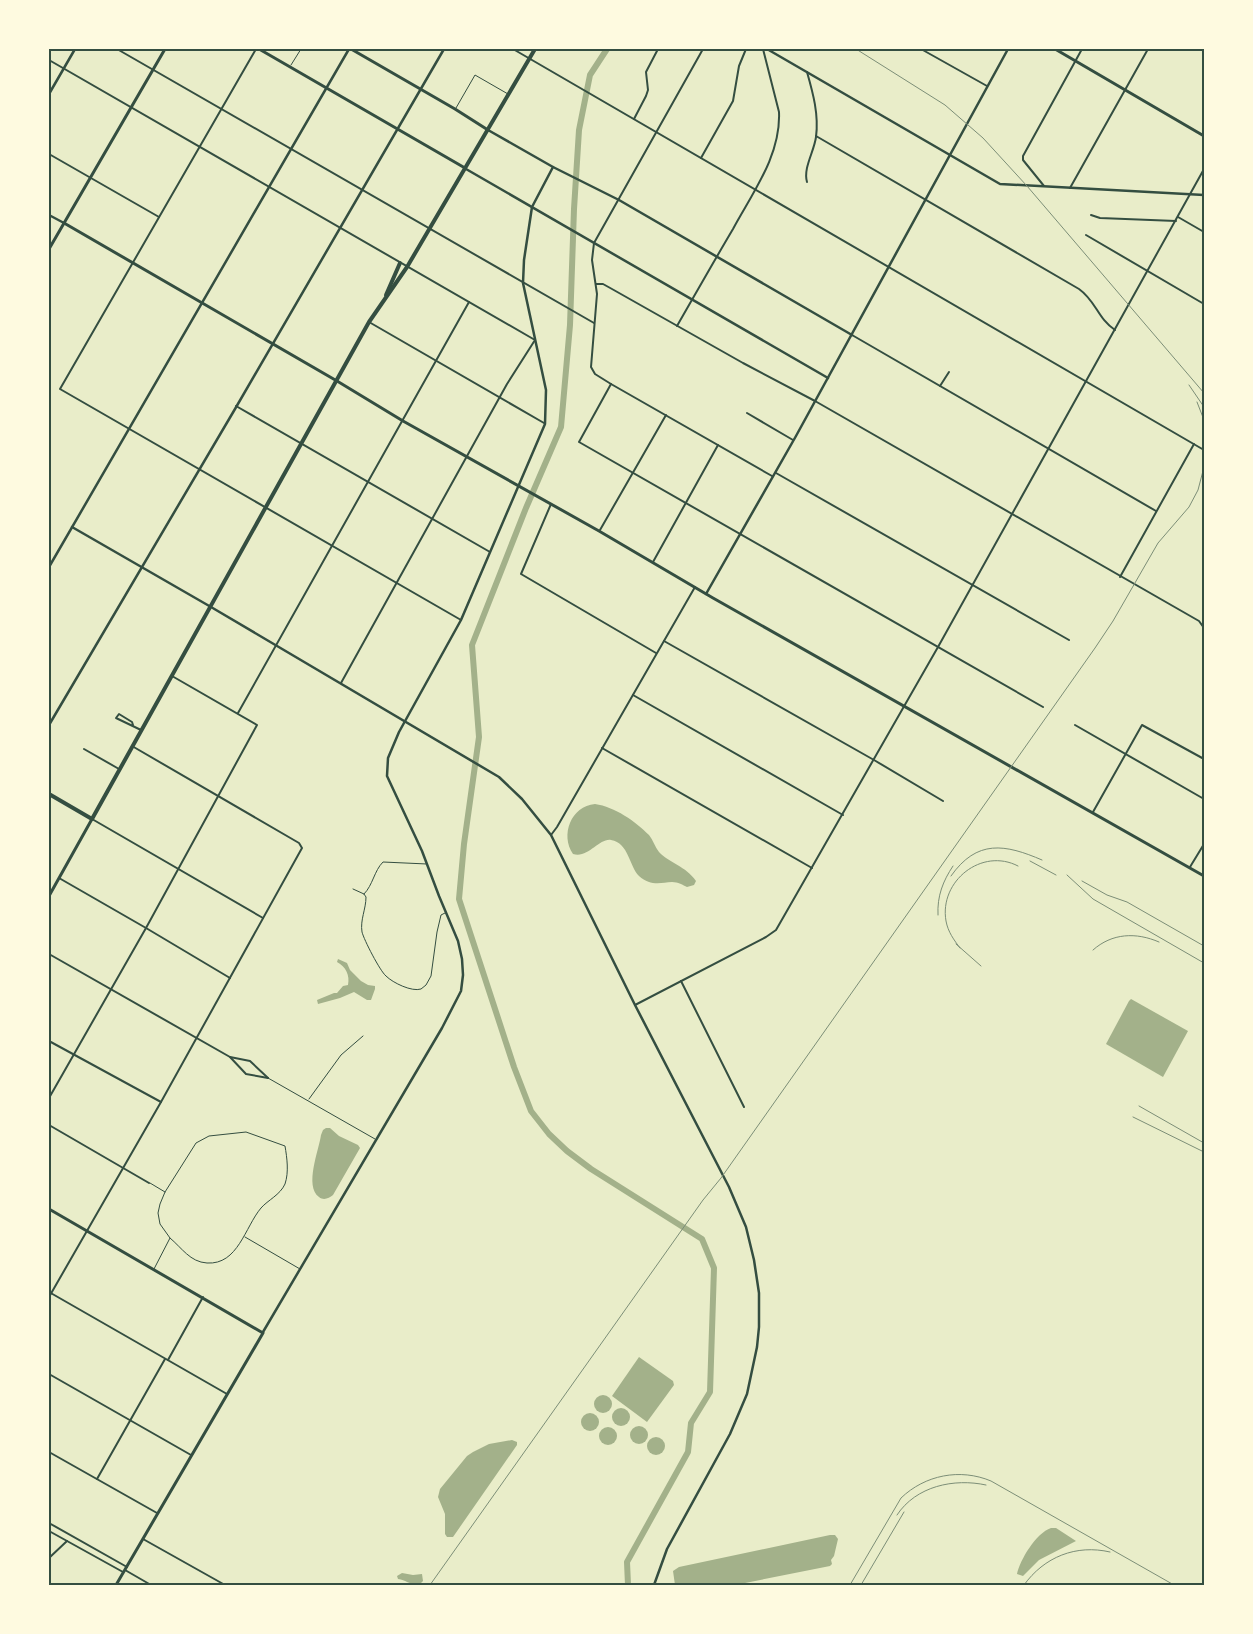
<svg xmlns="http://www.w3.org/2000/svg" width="1253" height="1634" font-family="'PT Sans Narrow',sans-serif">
<rect width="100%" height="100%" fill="#e9edc9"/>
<!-- water -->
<g fill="#a3b18a">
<path d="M 595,804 C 615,807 635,821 649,835 C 653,840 655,847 659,852 C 669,863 686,866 696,881 L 694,885 L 687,887 C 683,885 678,882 672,882 C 660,883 650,886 639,876 C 629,866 629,843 611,840 C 599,838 588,859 573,854 C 560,835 571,806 595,804 Z"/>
<path d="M 338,959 L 347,963 L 350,970 L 361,981 L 368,985 L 375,986 L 375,989 L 371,1000 L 367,1000 L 354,992 L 340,998 L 318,1004 L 317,1000 L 334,993 L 337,993 L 343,986 L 348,985 C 350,975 346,967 337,962 Z"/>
<path d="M 1131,999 L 1188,1031 L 1163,1077 L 1106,1044 L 1129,1001 Z"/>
<path d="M 326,1128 L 330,1128 L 339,1136 L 358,1145 L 360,1148 L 333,1195 C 329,1198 324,1201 319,1197 C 304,1186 319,1150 321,1135 L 323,1130 Z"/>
<path d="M 639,1357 L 673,1381 L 674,1385 L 647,1422 L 612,1396 Z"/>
<circle cx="603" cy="1404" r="9"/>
<circle cx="621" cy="1417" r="9"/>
<circle cx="590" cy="1422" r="9"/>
<circle cx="639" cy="1435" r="9"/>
<circle cx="608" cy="1436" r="9"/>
<circle cx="656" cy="1446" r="9"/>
<path d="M 512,1440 L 517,1442 L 517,1445 L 453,1537 L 447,1537 L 445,1534 L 445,1514 L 438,1497 L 440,1489 L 467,1456 L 473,1452 L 489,1444 Z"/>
<path d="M 1051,1528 L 1056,1528 L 1076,1541 L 1039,1560 L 1023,1576 L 1017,1574 C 1020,1560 1036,1533 1051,1528 Z"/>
<path d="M 830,1535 L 835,1535 L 838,1539 L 834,1556 L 831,1560 L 832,1564 L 830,1566 L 735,1585 L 675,1585 L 673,1571 L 679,1567 Z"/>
<path d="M 402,1573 L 413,1575 L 422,1574 L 423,1581 L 420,1584 C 408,1585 407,1580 398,1579 L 397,1576 Z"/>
</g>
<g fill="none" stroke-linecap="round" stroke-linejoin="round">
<!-- river -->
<path stroke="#a3b18a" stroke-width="6" d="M 607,49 L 590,75 L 579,130 L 574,209 L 570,325 L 561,427 L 526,508 L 472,645 L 479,737 L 464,844 L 459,899 L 514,1067 L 531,1111 L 549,1134 L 567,1151 L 591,1169 L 702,1239 L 714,1268 L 710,1392 L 691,1423 L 688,1452 L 627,1562 L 628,1585"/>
<!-- service -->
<g stroke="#344e41" stroke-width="1">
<path d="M 291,65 L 301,49"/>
<path d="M 456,108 L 475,75 L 508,94"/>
<path d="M 353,889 L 364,894 L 366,897 C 366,909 360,920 362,932 C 364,940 380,971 386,976 C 393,983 412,992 421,989 L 426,985 L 431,976 L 437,932 L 441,915 L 445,913"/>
<path d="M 364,894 C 373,885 374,871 383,862 L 427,864"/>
<path d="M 268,1078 L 375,1139"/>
<path d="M 309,1099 L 341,1055 L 363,1036"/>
<path d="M 150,1183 L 165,1192"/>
<path d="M 245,1237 L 300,1269"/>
<path d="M 154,1269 L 170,1238 L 160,1224 L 158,1213 L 160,1204 L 165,1192 L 196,1143 L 209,1136 L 246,1132 L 285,1146 C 287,1158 289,1172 285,1184 C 280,1195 268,1200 261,1208 C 245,1227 238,1265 207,1263 C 190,1262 182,1248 170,1238"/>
</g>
<!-- minor -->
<g stroke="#344e41" stroke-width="2">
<path d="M 117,49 L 594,323"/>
<path d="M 256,49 L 60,389 L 461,620"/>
<path d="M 513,49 L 1204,450"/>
<path d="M 703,49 L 594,243 L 592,260 L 597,294 L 591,367 L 595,374 L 611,384 L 772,476"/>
<path d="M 921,49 L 987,86"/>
<path d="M 49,60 L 535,340 L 507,384 L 341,683"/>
<path d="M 807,72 C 813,93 819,115 816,137 C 814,152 803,168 807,182"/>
<path d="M 634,119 L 646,96 L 648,90 L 646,72 L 658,49"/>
<path d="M 816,136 L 1079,289 C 1096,301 1098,319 1115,330"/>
<path d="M 49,154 L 159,217"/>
<path d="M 701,158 L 733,101 L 739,66 L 746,49"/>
<path d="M 1044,186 L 1023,160 L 1023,156 L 1082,49"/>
<path d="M 1070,188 L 1148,49"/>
<path d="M 1091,215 L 1100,218 L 1176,221"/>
<path d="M 1178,217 L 1204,232"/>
<path d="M 1086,235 L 1204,304"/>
<path d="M 596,284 L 603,284 L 612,289 L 743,363 L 815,401 L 1199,621 L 1204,628"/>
<path d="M 369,322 L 544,423"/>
<path d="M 677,326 C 696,293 714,261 733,229 C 753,192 781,155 779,112 L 763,49"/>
<path d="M 852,335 L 1156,511"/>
<path d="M 611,384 L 579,442 L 1043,707"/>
<path d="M 940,386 L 949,372"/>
<path d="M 236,406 L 490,552"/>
<path d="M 747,413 L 793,440"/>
<path d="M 776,473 L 1069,640"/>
<path d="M 551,504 L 521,574 L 656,653"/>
<path d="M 600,530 L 666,415"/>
<path d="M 653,562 L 718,445"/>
<path d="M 1120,577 L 1194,444"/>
<path d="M 664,641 L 874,760 L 943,801"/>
<path d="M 633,695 L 843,815"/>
<path d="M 238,713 L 469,302"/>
<path d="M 133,725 L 132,722 L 119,714 L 116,718 L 141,730"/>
<path d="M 1075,725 L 1204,799"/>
<path d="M 602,748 L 812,868"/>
<path d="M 84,749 L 119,769"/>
<path d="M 1093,812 L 1142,725 L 1204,759"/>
<path d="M 92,819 L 263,918"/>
<path d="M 551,835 L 557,827 L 695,587"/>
<path d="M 1190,867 L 1204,844"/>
<path d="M 59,878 L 146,928 L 230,978"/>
<path d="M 49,954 L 230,1057 L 246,1074 L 268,1078"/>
<path d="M 681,981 L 744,1107"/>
<path d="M 635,1005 L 766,937 L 776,930 L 938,647 L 1204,169"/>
<path d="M 49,1041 L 161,1102"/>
<path d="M 230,1057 L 250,1061 L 268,1078"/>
<path d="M 49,1098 L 146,928 L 257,725 L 172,676"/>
<path d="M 49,1125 L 149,1183"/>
<path d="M 49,1292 L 227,1394"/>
<path d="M 49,1297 L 161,1102 L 302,848 L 299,843 L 132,746"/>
<path d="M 168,1360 L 203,1297"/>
<path d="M 49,1374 L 191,1455"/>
<path d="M 49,1452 L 157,1513"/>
<path d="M 97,1479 L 165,1359"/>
<path d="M 49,1523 L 127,1567"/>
<path d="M 49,1531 L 123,1572"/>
<path d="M 143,1539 L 225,1585"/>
<path d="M 49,1558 L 67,1541"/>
<path d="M 125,1570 L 151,1585"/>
</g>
<!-- tertiary -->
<g stroke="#344e41" stroke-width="2.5">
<path d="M 767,49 L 1000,184 L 1204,195"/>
<path d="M 49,94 L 75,49"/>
<path d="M 488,130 L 553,167 L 619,200 L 852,335"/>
<path d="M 466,169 L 828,378"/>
<path d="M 49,215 L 64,223"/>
<path d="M 72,527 L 211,607 L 499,777 L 522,799 L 551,835 L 635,1005 L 729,1187 L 746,1227 L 754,1260 L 759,1293 L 759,1327 L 757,1347 L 747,1394 L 730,1434 L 667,1549 L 654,1585"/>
<path d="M 49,567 L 349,49"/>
<path d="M 706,594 L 796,436 L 1008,49"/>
<path d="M 49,725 L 235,409 L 444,49"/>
<path d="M 263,1332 L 442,1028 L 461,991 L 463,975 L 462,959 L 458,941 L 439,896 L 422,851 L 387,776 L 388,758 L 399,732 L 461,620 L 545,424 L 546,390 L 523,283 L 524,260 L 532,207 L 553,167"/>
</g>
<!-- secondary -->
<g stroke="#344e41" stroke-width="3">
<path d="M 259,49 L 465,168"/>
<path d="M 351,49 L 455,109 L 488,130"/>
<path d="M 1055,49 L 1204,136"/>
<path d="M 64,223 L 337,381 L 403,421 L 599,531 L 713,598 L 1204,876"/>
<path d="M 49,249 L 165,49"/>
<path d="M 49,896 L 92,819"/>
<path d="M 49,1209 L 263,1333 L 116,1585"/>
</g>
<!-- primary -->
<g stroke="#344e41" stroke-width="4">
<path d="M 386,295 L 400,263"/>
<path d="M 49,794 L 92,819 L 369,322 L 407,267 L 535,49"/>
</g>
<!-- rail -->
<g stroke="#7c8e77" stroke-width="1">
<path d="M 856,49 L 945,105 L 983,138 L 1027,186 L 1204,393"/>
<path d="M 1189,385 L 1204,407"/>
<path d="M 1197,402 L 1204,420"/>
<path d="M 1030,861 L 1056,875"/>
<path d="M 1067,875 L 1093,899 L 1204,963"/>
<path d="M 951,876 C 977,839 1005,844 1042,860"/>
<path d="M 1082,881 L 1107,895 L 1127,902 L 1204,946"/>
<path d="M 938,915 C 937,896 943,881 953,866"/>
<path d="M 956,944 L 981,966"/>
<path d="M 960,948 C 954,940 948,932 946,921 C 939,881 982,847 1018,866"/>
<path d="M 1093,950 C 1112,933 1136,932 1159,942"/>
<path d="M 1139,1106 L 1204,1143"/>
<path d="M 1133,1117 L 1204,1152"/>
<path d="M 897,1515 C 916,1486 954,1478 986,1485"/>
<path d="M 430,1585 L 703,1200 L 721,1178 L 1095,648 L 1113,621 L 1158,543 L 1189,507 L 1198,490 L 1204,467"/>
<path d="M 850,1585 L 901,1498 C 925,1475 960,1468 991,1481 L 1174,1585"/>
<path d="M 861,1585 L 904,1512"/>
<path d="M 1024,1585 C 1044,1557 1076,1544 1110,1552"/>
</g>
</g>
<!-- border -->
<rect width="1253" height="1634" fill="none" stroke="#fefae0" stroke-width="100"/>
<rect x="50" y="50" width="1153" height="1534" fill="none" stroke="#344e41" stroke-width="2"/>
</svg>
